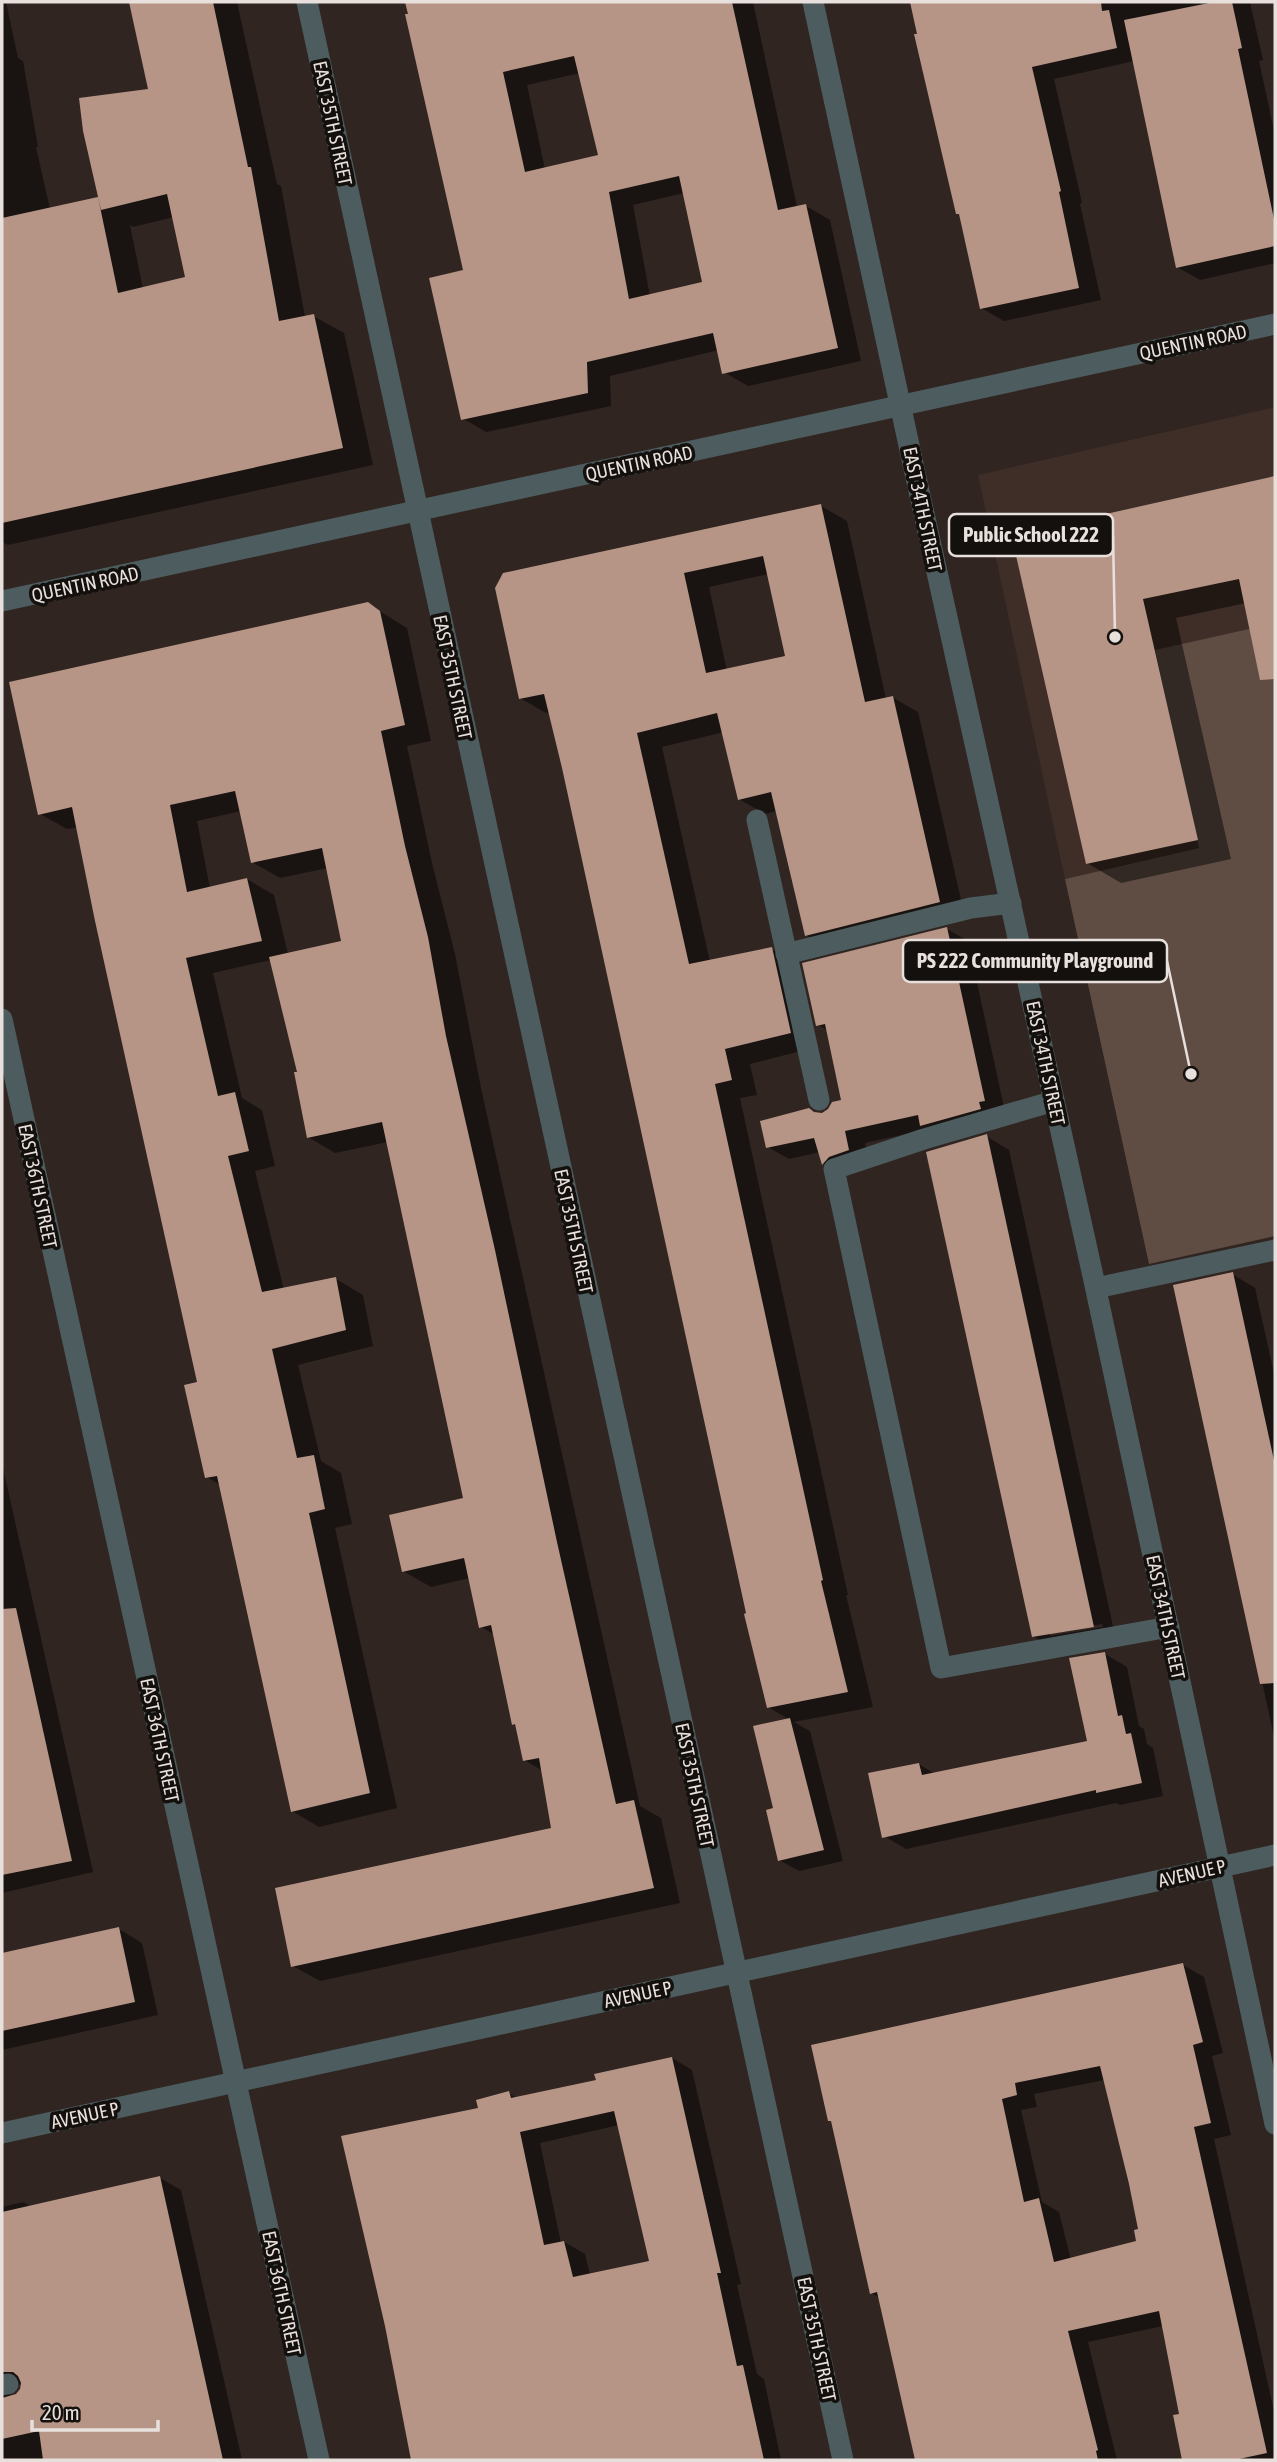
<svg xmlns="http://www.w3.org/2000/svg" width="1277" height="2462" font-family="'Asap Condensed',sans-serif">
<rect width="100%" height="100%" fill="#302521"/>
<!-- built -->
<path fill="#3e2e27" d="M 1275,407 L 1275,677 L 1268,644 L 1155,650 L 1199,848 L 1065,879 L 978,475 Z"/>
<!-- green -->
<path fill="#5f4d44" d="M 1249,629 L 1268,644 L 1275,677 L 1275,1236 L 1149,1264 L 1065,879 L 1199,848 L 1155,650 Z"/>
<!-- shadow -->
<g fill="#0007" fill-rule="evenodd">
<path d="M 2,2 L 6,2 L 18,58 L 23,61 L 38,147 L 36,147 L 50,209 L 97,199 L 101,201 L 150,91 L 130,2 L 237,2 L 277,184 L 281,186 L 305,317 L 313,316 L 344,333 L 373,465 L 8,545 L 2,542 ZM 174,217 L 187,279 L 143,289 L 130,225 L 133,227 Z"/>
<path d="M 407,2 L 753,2 L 797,207 L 806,206 L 830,220 L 861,361 L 748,386 L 724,372 L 719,350 L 610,376 L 611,406 L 486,432 L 462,418 L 465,271 ZM 580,73 L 600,157 L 545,169 L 527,85 ZM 684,193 L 704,283 L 650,296 L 633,205 Z"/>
<path d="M 911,2 L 1250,2 L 1263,60 L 1259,61 L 1275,135 L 1275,263 L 1200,280 L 1177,267 L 1134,61 L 1054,79 L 1082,203 L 1080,204 L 1101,300 L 1004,321 L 981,308 Z"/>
<path d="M 1275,478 L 1275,669 L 1272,656 L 1246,603 L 1176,618 L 1231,859 L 1121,883 L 1087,863 L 1055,520 L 1063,525 Z"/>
<path d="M 821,506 L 847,521 L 886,699 L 892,697 L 918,712 L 965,917 L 832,950 L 806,935 L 777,811 L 765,814 L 739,799 L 724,732 L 662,747 L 710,962 L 771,949 L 797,964 L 816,1047 L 750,1064 L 757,1095 L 740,1098 L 848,1595 L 846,1595 L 873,1707 L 794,1722 L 810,1731 L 843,1861 L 799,1871 L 779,1860 L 775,1809 L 790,1720 L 768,1707 L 550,712 L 546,713 L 520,698 L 497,588 ZM 769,574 L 787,658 L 727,671 L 709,587 Z"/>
<path d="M 368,604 L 407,628 L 431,741 L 407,746 L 432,863 L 455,954 L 481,1088 L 640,1806 L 661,1818 L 680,1903 L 320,1981 L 293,1966 L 553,1829 L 543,1771 L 524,1760 L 517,1726 L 514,1724 L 495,1635 L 481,1627 L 470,1578 L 431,1587 L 403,1571 L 465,1499 L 388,1142 L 335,1153 L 308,1137 L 299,1073 L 271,960 L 213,973 L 242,1098 L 262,1110 L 275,1166 L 255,1171 L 284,1290 L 336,1279 L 363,1295 L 373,1346 L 298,1365 L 321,1461 L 341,1473 L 352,1524 L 335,1528 L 397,1808 L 319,1827 L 292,1811 L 220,1485 L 207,1477 L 199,1383 L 78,827 L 67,829 L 40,814 ZM 241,811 L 252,862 L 280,878 L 328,868 L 343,942 L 288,954 L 274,895 L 247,879 L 210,888 L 197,821 Z"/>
<path d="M 947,929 L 968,941 L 1005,1112 L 865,1143 L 869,1162 L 844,1175 L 823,1163 L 820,1152 L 789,1159 L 768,1147 L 816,1114 L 823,1114 L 843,1101 L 828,1031 L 818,1025 Z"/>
<path d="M 986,1136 L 1009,1150 L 1116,1640 L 1056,1650 L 1033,1636 ZM 1102,1624 L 1103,1627 L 1050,1636 L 1050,1633 Z"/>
<path d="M 1232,1274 L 1255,1288 L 1275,1378 L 1275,1741 L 1175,1286 Z"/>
<path d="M 2,1463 L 93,1872 L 2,1893 Z"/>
<path d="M 1105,1654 L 1127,1667 L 1139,1726 L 1144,1729 L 1147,1744 L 1153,1748 L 1163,1796 L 1120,1805 L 1116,1803 L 906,1849 L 884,1836 L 919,1764 L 935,1774 L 1089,1743 Z"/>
<path d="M 119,1929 L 142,1943 L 158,2015 L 2,2050 L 2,1955 Z"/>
<path d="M 1183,1965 L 1204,1977 L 1223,2053 L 1212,2056 L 1231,2135 L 1214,2139 L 1275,2416 L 1275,2460 L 1183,2460 L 1173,2417 L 1181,2415 L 1163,2326 L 1088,2342 L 1117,2460 L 915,2460 L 880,2298 L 871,2293 L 833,2122 L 829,2120 ZM 1105,2080 L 1140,2231 L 1138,2243 L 1071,2260 L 1059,2212 L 1042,2202 L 1021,2110 L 1037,2107 L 1034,2094 Z"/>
<path d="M 672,2058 L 692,2070 L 741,2284 L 737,2285 L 757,2374 L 764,2379 L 781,2460 L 413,2460 L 401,2407 L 480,2109 L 509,2093 L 518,2099 L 598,2081 ZM 619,2125 L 651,2262 L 590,2275 L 585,2254 L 564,2242 L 561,2243 L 540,2143 Z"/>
<path d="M 160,2178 L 181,2190 L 242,2460 L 2,2460 L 2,2207 L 23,2202 L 32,2207 ZM 22,2384 L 22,2388 L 17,2396 L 11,2398 L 10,2393 L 15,2386 Z"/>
</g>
<!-- building -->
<g fill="#b69586" fill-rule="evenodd">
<path d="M 129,2 L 213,2 L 248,167 L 251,167 L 279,321 L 314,314 L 343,448 L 2,523 L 2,218 L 98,197 L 118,293 L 185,277 L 167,194 L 101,210 L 83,131 L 79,98 L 148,89 Z"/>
<path d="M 405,2 L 732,2 L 778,210 L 806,204 L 838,348 L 722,374 L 713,333 L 587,362 L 588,393 L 461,420 L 429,278 L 463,270 L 405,14 L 408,14 ZM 574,56 L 598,155 L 525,172 L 503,72 ZM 679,176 L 702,282 L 629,299 L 609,192 Z"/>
<path d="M 910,2 L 1101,2 L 1102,11 L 1109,10 L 1117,48 L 1032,67 L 1061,191 L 1059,192 L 1079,288 L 980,309 L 959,214 L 956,214 L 914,34 L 917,34 Z"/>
<path d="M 1214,2 L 1232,2 L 1242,48 L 1238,49 L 1275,224 L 1275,246 L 1176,268 L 1124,20 Z"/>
<path d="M 1275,476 L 1275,679 L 1260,680 L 1239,579 L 1143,599 L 1198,840 L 1086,864 L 1010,529 L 1055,518 L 1057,525 Z"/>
<path d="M 821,504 L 865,702 L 893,696 L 940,902 L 805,936 L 771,792 L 738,800 L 717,713 L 637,733 L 689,964 L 772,947 L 791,1033 L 725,1049 L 732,1080 L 715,1084 L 823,1580 L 821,1581 L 848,1692 L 767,1708 L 744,1614 L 746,1613 L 562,768 L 544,694 L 519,699 L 495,588 L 503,573 ZM 763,556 L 785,656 L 706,673 L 684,573 Z"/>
<path d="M 368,602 L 380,611 L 405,725 L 381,731 L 405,846 L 428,937 L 446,1036 L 495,1250 L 557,1542 L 616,1804 L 634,1800 L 654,1888 L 291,1967 L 275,1888 L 551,1828 L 539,1758 L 523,1761 L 515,1724 L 512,1725 L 491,1625 L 479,1628 L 464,1558 L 402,1572 L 389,1515 L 463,1498 L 382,1122 L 307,1138 L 294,1072 L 297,1072 L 269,957 L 341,941 L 322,848 L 251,863 L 235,791 L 170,805 L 187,892 L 247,878 L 262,941 L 186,958 L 218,1096 L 235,1092 L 249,1151 L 228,1156 L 262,1292 L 336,1277 L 346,1330 L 272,1349 L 297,1458 L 314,1455 L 325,1509 L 309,1513 L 370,1793 L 291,1812 L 217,1476 L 205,1478 L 184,1385 L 197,1382 L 95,921 L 72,807 L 38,815 L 9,682 Z"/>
<path d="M 947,927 L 985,1101 L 979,1102 L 981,1109 L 920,1126 L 918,1115 L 845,1131 L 849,1150 L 829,1157 L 822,1165 L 814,1138 L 766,1148 L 760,1121 L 809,1108 L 814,1112 L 822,1113 L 828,1109 L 832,1102 L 841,1100 L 825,1024 L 816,1026 L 802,963 Z"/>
<path d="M 987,1134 L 1094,1627 L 1032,1637 L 926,1152 Z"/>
<path d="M 1233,1272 L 1275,1465 L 1275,1683 L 1260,1684 L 1173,1285 Z"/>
<path d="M 16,1608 L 72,1861 L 2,1875 L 2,1609 Z"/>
<path d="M 1105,1652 L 1118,1716 L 1122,1715 L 1126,1734 L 1131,1733 L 1142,1783 L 1096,1793 L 1096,1790 L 882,1838 L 868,1773 L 919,1763 L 922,1775 L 1087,1741 L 1069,1658 Z"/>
<path d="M 790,1718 L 824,1850 L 778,1861 L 766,1810 L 773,1808 L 753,1726 Z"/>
<path d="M 119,1927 L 135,2002 L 2,2031 L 2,1953 Z"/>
<path d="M 1183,1963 L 1203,2042 L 1193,2045 L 1211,2123 L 1194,2127 L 1267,2453 L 1234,2460 L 1182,2460 L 1173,2415 L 1179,2414 L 1159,2311 L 1068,2331 L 1098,2450 L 1096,2451 L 1098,2460 L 915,2460 L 877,2292 L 870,2294 L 831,2121 L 828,2121 L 811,2045 ZM 1100,2066 L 1129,2184 L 1138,2229 L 1134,2230 L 1136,2241 L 1054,2262 L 1039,2198 L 1024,2202 L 1002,2099 L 1017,2095 L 1015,2083 Z"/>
<path d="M 672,2057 L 721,2273 L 717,2273 L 737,2366 L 743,2365 L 764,2460 L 411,2460 L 385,2326 L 341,2136 L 478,2108 L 476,2100 L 509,2091 L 511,2098 L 596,2080 L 594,2074 ZM 614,2111 L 649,2261 L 573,2277 L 564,2241 L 544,2245 L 520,2132 Z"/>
<path d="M 160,2176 L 223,2460 L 43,2460 L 39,2431 L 2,2439 L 2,2398 L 16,2394 L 20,2389 L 21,2383 L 18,2376 L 13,2372 L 2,2372 L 2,2212 Z"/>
</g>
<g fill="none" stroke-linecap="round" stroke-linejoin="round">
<!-- minor -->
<g stroke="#4d5d5f" stroke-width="21">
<path d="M 307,2 L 843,2460"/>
<path d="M 813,2 L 915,473 L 1093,1276 L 1275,2124"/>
<path d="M 2,601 L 1275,324"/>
<path d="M 757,820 L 819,1100"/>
<path d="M 786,954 L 971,908 L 1011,903"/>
<path d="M 2,1019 L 319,2460"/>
<path d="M 1054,1101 L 924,1139 L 834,1169 L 941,1668 L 1169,1627"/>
<path d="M 1096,1288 L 1275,1250"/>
<path d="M 2,2133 L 1275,1855"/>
<path d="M 2,2385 L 8,2384"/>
</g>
</g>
<g text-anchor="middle" stroke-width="7" stroke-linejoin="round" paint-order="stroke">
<!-- street labels -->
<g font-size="19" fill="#e8e0dd" stroke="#14100d">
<text transform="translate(333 123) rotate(78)" y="7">EAST 35TH STREET</text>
<text transform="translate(1193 342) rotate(-12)" y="7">QUENTIN ROAD</text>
<text transform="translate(639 463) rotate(-12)" y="7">QUENTIN ROAD</text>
<text transform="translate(923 509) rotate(78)" y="7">EAST 34TH STREET</text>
<text transform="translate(85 584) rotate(-12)" y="7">QUENTIN ROAD</text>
<text transform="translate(453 677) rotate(78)" y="7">EAST 35TH STREET</text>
<text transform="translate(1046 1063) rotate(78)" y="7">EAST 34TH STREET</text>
<text transform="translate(38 1186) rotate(78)" y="7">EAST 36TH STREET</text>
<text transform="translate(574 1231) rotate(78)" y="7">EAST 35TH STREET</text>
<text transform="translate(1166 1617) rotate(78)" y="7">EAST 34TH STREET</text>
<text transform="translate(160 1740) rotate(78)" y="7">EAST 36TH STREET</text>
<text transform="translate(695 1785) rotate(78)" y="7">EAST 35TH STREET</text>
<text transform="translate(1192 1873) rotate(-13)" y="7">AVENUE P</text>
<text transform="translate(638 1994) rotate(-12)" y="7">AVENUE P</text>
<text transform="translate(85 2115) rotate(-12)" y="7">AVENUE P</text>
<text transform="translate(282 2293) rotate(78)" y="7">EAST 36TH STREET</text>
<text transform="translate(817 2339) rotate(78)" y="7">EAST 35TH STREET</text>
</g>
</g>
<!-- callouts -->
<path fill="none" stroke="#e8e0dd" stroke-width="2.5" d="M1115 637L1113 535M1191 1074L1167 961"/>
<g fill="#e8e0dd" stroke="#14100d" stroke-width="2.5">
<circle cx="1115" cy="637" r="7"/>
<circle cx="1191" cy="1074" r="7"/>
</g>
<g fill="#14100d" stroke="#e8e0dd" stroke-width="2.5">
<rect x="949" y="514" width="164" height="42" rx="7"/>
<rect x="903" y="940" width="264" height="42" rx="7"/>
</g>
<g font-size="21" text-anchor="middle" font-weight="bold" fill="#e8e0dd">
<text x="1031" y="542">Public School 222</text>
<text x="1035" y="968">PS 222 Community Playground</text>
</g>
<!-- border -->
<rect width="1277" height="2462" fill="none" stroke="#e8e0dd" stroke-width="7"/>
<!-- scale -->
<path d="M32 2420v10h126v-10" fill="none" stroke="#e8e0dd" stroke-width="3.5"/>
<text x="42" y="2420" font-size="21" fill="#e8e0dd" stroke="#14100d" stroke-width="5" paint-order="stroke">20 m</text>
</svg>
